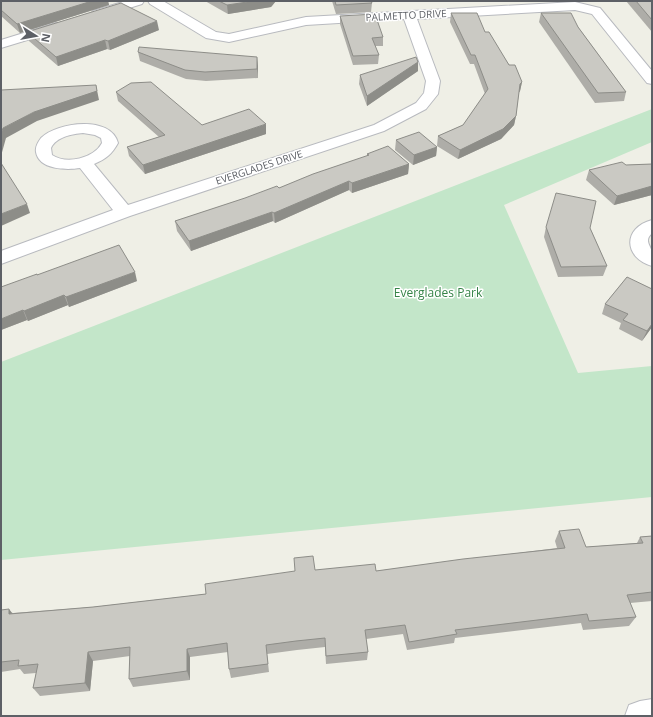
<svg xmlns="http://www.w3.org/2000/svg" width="653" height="717" font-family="'Open Sans',sans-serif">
<rect width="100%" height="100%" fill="#efefe6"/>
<!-- green -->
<path fill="#c3e6c9" d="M 652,109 L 652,142 L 504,205 L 578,373 L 652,366 L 652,497 L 1,560 L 1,362 Z"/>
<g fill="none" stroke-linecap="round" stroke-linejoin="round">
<defs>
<g id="street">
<path d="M 126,1 L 144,1 L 142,4 L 97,18 L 93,17 L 91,14 L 93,11 Z"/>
<path d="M 148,1 L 163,1 L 216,32 L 229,34 L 306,17 L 575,2 L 600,8 L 652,71 L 652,84 L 647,83 L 592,14 L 575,10 L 417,19 L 440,81 L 438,94 L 426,109 L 384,131 L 130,216 L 1,264 L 1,251 L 113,210 L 80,168 C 67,170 39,170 36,152 C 35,147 38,142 41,138 C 57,122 111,115 118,143 C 112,154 106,159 94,164 L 128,205 L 374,125 L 416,103 L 424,93 L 426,81 L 404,19 L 306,25 L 229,42 L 206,38 L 150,4 ZM 83,133 L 95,135 L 101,138 L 102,143 C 94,158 67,165 52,155 L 51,148 C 56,137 72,134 83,133 Z"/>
<path d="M 56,23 L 60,24 L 62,27 L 60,30 L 1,48 L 1,40 Z"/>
<path d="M 652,220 L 652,233 C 644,241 650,244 652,252 C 653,256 652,262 652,266 C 624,258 622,228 652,220 Z"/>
<path d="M 652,699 L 652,716 L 625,716 L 629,705 L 640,701 Z"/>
</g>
</defs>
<!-- street casing -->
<use href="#street" stroke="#b8babf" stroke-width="2"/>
<!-- street -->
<use href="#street" fill="#fff" fill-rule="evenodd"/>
</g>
<!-- wall -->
<g fill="#aeada8">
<path d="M 1,1 L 108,1 L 109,5 L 20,33 L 1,16 Z"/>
<path d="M 205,1 L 276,1 L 271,7 L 228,14 Z"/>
<path d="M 332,1 L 371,1 L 372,3 L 371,12 L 336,14 Z"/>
<path d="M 626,1 L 652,1 L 652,32 Z"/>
<path d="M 451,13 L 485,32 L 522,82 L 520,91 L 519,92 L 516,116 L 514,125 L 501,139 L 458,159 L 437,146 L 438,136 L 463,125 L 485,94 L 474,64 L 470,64 L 450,22 Z"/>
<path d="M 541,13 L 578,27 L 626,92 L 624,101 L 595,103 L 539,22 Z"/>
<path d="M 340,16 L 383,37 L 383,46 L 375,46 L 379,55 L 378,64 L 353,65 L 340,24 Z"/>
<path d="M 159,30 L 110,50 L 107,49 L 58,66 L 29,41 L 27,32 Z"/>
<path d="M 138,52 L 257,57 L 258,78 L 206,81 L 186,79 L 140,61 Z"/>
<path d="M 418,62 L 418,71 L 367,106 L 359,84 L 360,75 Z"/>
<path d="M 116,92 L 202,125 L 266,134 L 145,174 L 129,156 L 127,147 L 159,137 L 118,101 Z"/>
<path d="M 396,140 L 437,147 L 436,156 L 413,165 L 395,150 Z"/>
<path d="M 367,154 L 409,164 L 408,174 L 352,193 L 349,190 L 275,223 L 273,221 L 191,251 L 177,231 L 175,221 L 279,188 L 367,156 Z"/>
<path d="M 652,164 L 652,195 L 614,205 L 586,180 L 589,170 L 626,165 Z"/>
<path d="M 546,227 L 590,228 L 607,266 L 603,276 L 558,277 L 544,237 Z"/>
<path d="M 37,275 L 137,281 L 69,307 L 68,305 L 28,321 L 27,320 L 1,330 Z"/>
<path d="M 627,277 L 652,327 L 642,341 L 619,329 L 621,323 L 602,314 L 605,304 Z"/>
<path d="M 559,531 L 586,547 L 637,543 L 640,537 L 652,536 L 652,601 L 630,603 L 636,617 L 629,626 L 583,630 L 581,623 L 455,638 L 454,643 L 407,650 L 403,634 L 366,639 L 368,652 L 367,660 L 326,664 L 325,647 L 297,650 L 267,654 L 269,672 L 231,678 L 229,669 L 228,652 L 190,657 L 190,680 L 133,687 L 129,679 L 130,656 L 93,661 L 90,691 L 40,696 L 33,688 L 36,673 L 24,674 L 20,669 L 1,672 L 1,610 L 13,613 L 93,607 L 206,594 L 315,570 L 376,571 L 557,548 L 555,541 Z"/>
</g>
<!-- shaded-wall -->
<g fill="#8d8d88">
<path d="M 92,1 L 108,1 L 109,5 L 20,33 L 17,24 Z"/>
<path d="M 254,1 L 276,1 L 271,7 L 228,14 L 227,5 Z"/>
<path d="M 157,21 L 159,30 L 110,50 L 108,41 Z"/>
<path d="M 105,40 L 107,49 L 58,66 L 56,57 Z"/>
<path d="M 257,57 L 258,66 L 258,78 L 257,69 Z"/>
<path d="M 418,62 L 418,71 L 367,106 L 367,96 Z"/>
<path d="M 522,82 L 520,91 L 518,94 L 520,84 Z"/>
<path d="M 96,85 L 99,100 L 37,121 L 6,138 L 1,156 L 1,135 L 3,128 L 34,112 Z"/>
<path d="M 516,116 L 514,125 L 501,139 L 458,159 L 460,150 Z"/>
<path d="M 266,124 L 266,134 L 145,174 L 143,165 Z"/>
<path d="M 437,147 L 436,156 L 413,165 L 414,155 Z"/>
<path d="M 409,164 L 408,174 L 352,193 L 352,183 Z"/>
<path d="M 349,181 L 349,190 L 275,223 L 274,213 Z"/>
<path d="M 652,186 L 652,195 L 614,205 L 617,196 Z"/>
<path d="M 27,204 L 30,213 L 1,226 L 1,214 Z"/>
<path d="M 272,212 L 273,221 L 191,251 L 189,241 Z"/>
<path d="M 135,272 L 137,281 L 69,307 L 66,297 Z"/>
<path d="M 64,295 L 68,305 L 28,321 L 24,311 Z"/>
<path d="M 23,310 L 27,320 L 1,330 L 1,319 Z"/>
<path d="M 652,324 L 652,327 L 642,341 L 647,331 Z"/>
<path d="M 9,609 L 16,618 L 9,614 Z"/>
<path d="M 187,649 L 190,657 L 190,680 L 187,671 Z"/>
<path d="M 88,652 L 93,661 L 90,691 L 85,683 Z"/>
</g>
<!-- building -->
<g fill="#cac9c3" stroke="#8d8d88">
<path d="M 1,1 L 92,1 L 17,24 L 1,10 Z"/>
<path d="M 219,1 L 254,1 L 227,5 Z"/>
<path d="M 335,1 L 371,1 L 372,3 L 336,5 Z"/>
<path d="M 636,1 L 652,1 L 652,20 Z"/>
<path d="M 121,3 L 157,21 L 108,41 L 105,40 L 56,57 L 27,32 Z"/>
<path d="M 451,13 L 477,13 L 485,32 L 489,32 L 509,65 L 515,65 L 522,82 L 520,84 L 516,116 L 503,129 L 460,150 L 438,136 L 463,125 L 488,89 L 475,55 L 471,55 Z"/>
<path d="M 541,13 L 571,13 L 578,27 L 626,92 L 598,93 Z"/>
<path d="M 375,14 L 383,37 L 372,38 L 379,55 L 353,56 L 340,16 Z"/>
<path d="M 139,47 L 257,57 L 257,69 L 205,72 L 185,70 L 138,52 Z"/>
<path d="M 416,57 L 418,62 L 367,96 L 360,75 Z"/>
<path d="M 151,82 L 202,125 L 249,109 L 266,124 L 143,165 L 127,147 L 165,135 L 116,92 L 131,83 Z"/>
<path d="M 96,85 L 97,91 L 34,112 L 3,128 L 1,135 L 1,90 Z"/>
<path d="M 419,132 L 437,147 L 414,155 L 396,140 Z"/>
<path d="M 388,146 L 409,164 L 352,183 L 349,181 L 274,213 L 272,212 L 189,241 L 175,221 L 245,198 L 277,186 L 279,188 L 313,174 L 369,155 L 367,154 Z"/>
<path d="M 622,162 L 626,165 L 652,164 L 652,186 L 617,196 L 589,170 Z"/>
<path d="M 1,163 L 27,204 L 1,214 Z"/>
<path d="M 556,193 L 596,201 L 590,228 L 607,266 L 561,267 L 546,227 Z"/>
<path d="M 119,245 L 135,272 L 66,297 L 64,295 L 24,311 L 23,310 L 1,319 L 1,287 L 37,274 L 37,275 Z"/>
<path d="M 627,277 L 652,289 L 652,324 L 647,331 L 623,320 L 628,314 L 605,304 Z"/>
<path d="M 579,529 L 586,547 L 643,543 L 640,537 L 652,536 L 652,592 L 627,595 L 636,617 L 589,621 L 587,614 L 455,630 L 457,634 L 409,642 L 405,625 L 365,630 L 368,652 L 326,656 L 325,638 L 296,641 L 266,645 L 268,664 L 229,669 L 227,643 L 187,649 L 187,671 L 129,679 L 130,647 L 88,652 L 85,683 L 33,688 L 38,664 L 18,666 L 19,660 L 1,662 L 1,610 L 9,609 L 9,614 L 93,607 L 206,594 L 205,584 L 295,571 L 294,558 L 313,556 L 315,570 L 375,564 L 376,571 L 463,559 L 565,548 L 559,531 Z"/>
</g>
<g text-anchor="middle" stroke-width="3" stroke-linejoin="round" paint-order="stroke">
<!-- far-street labels -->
<g font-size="10" fill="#5d6066" stroke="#fff">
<text transform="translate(406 15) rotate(-3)" y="4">PALMETTO DRIVE</text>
<text transform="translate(259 167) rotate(-18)" y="4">EVERGLADES DRIVE</text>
</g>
<!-- park labels -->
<g font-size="12" fill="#368448" stroke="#fff">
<text x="438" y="297">Everglades Park</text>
</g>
</g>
<!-- border -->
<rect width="653" height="717" fill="none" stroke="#5d6066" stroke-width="4"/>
<!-- north arrow -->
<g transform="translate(36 36) rotate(101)" stroke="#ffffff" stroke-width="3" paint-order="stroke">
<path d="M0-3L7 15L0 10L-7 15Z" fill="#5d6066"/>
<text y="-6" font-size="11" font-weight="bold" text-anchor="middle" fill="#5d6066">N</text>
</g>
</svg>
